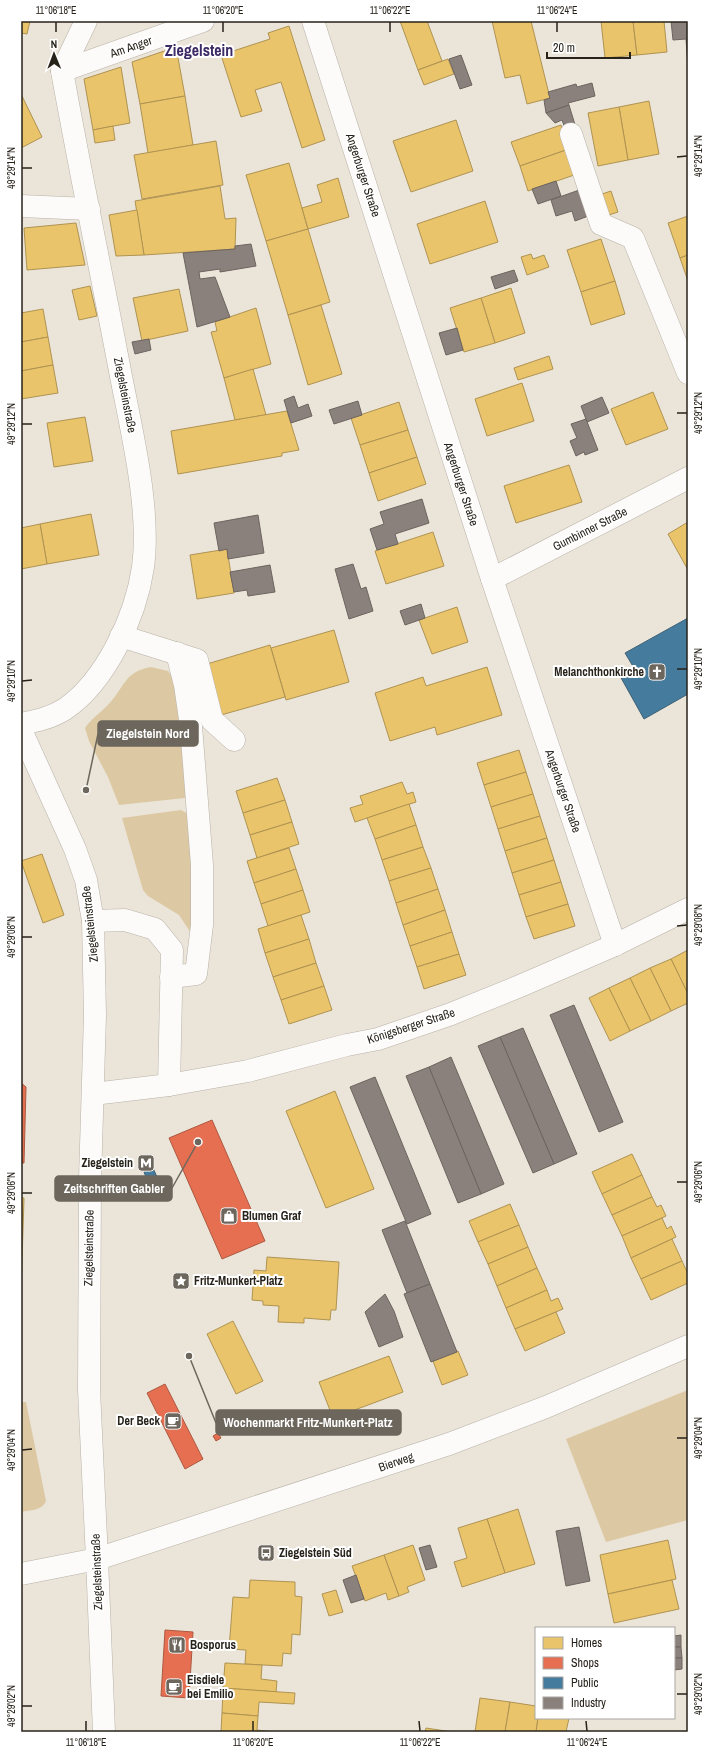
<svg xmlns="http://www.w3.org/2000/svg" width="709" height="1753" font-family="'Archivo Narrow',sans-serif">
<rect width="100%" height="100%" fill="#ebe4d8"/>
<!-- green -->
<g fill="#dcc9a4">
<path d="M 151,667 L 168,671 L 173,678 L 189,793 L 185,798 L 119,805 L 108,777 L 89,741 L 85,728 C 91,719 100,713 107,706 C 124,689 124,671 151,667 Z"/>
<path d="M 181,810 L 190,815 L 194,888 L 191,933 L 179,915 L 148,896 L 143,890 L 122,818 Z"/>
<path d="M 688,1390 L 688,1520 L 606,1542 L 566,1439 Z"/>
<path d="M 21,1402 L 26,1402 L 46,1501 C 42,1511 30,1510 21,1512 Z"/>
</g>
<!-- homes -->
<g fill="#e9c46a" stroke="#af9352">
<path d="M 21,21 L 30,21 L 27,34 L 21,33 Z"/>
<path d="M 400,21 L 427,21 L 442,61 L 418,70 Z"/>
<path d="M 492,21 L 531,21 L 550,98 L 527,104 L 520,75 L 505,78 Z"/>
<path d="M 601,21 L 633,21 L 637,55 L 605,58 Z"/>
<path d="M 633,21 L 664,21 L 667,52 L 637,55 Z"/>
<path d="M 289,26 L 325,140 L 302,148 L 281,82 L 255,90 L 262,111 L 241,117 L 221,55 L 270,39 L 268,33 Z"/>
<path d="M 176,47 L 185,96 L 140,104 L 132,62 Z"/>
<path d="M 448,59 L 454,74 L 424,85 L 418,70 Z"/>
<path d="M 121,67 L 130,123 L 93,130 L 84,79 Z"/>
<path d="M 22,96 L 42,137 L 21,148 L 21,97 Z"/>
<path d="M 185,96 L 193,145 L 148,153 L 140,104 Z"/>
<path d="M 649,101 L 659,154 L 628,160 L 619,107 Z"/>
<path d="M 619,107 L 628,160 L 598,166 L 588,113 Z"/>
<path d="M 456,120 L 473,171 L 411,192 L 393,141 Z"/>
<path d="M 561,125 L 569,149 L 520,166 L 511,142 Z"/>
<path d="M 113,126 L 115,140 L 95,143 L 93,130 Z"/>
<path d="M 216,141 L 223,185 L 142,199 L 134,155 Z"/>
<path d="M 569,149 L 577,174 L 528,191 L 520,166 Z"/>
<path d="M 289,163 L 308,229 L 266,241 L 246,175 Z"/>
<path d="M 338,178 L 349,217 L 308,229 L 302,208 L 322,202 L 317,185 Z"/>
<path d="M 220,186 L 225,219 L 236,218 L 235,249 L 144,255 L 135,201 Z"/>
<path d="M 611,191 L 618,212 L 606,216 L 599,195 Z"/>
<path d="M 485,201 L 498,242 L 430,264 L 417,224 Z"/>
<path d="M 137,210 L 144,255 L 116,256 L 109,215 Z"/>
<path d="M 688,216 L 688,255 L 680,258 L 668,223 Z"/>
<path d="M 76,223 L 85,265 L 27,270 L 24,228 Z"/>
<path d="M 308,229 L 330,302 L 288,315 L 266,241 Z"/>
<path d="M 601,239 L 615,281 L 581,292 L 567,250 Z"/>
<path d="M 531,254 L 533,259 L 544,255 L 549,267 L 527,275 L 521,257 Z"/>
<path d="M 688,255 L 688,281 L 680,258 Z"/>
<path d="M 615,281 L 625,314 L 591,325 L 581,292 Z"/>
<path d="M 90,286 L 97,316 L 79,320 L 72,290 Z"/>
<path d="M 511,288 L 525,333 L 495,343 L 481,298 Z"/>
<path d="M 179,289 L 188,331 L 142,341 L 133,298 Z"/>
<path d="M 481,298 L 495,343 L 464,352 L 450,308 Z"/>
<path d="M 321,305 L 342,374 L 308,385 L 288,315 Z"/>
<path d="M 256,308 L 271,364 L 224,378 L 211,332 L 217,331 L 215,322 Z"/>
<path d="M 43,309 L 48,337 L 21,342 L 21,313 Z"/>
<path d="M 48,337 L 53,365 L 21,371 L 21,342 Z"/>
<path d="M 549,356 L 553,369 L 518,380 L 514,368 Z"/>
<path d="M 53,365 L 58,393 L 21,399 L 21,371 Z"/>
<path d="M 253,369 L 266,415 L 235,420 L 224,378 Z"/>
<path d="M 522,383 L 534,421 L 487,436 L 475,399 Z"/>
<path d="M 653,392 L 668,429 L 626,445 L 611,409 Z"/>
<path d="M 399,402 L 408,430 L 360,445 L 351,418 Z"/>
<path d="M 287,411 L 299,450 L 282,453 L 282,456 L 178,474 L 171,431 Z"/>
<path d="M 85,417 L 93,461 L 54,467 L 47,423 Z"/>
<path d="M 408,430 L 417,457 L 369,473 L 360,445 Z"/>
<path d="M 417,457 L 426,484 L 378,501 L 369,473 Z"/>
<path d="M 569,465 L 582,502 L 516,523 L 504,486 Z"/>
<path d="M 91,514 L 99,555 L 47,564 L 40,524 Z"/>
<path d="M 688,522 L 688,570 L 668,534 Z"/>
<path d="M 40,524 L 47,564 L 21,569 L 21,528 Z"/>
<path d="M 433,532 L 444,566 L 386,584 L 375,551 Z"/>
<path d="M 227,549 L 234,593 L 197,599 L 190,555 Z"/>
<path d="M 457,607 L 468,642 L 432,654 L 419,620 Z"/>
<path d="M 334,630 L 349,682 L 286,700 L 271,648 Z"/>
<path d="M 270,645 L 285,697 L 221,715 L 207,664 Z"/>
<path d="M 487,667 L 502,715 L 437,735 L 435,727 L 390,741 L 375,693 L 423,677 L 426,686 Z"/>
<path d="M 519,750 L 526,772 L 484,785 L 477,763 Z"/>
<path d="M 526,772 L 533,794 L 491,807 L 484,785 Z"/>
<path d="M 277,778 L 285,800 L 243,813 L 236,791 Z"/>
<path d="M 402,782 L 407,794 L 413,792 L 416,802 L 355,822 L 350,808 L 363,804 L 360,796 Z"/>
<path d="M 533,794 L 540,816 L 498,829 L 491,807 Z"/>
<path d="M 285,800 L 292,822 L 250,835 L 243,813 Z"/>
<path d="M 409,804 L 416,825 L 375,839 L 367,818 Z"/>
<path d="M 540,816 L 547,838 L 505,851 L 498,829 Z"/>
<path d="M 292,822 L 299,844 L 257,858 L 250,835 Z"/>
<path d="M 416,825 L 423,847 L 382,860 L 375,839 Z"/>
<path d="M 547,838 L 554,860 L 512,873 L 505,851 Z"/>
<path d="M 423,847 L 431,868 L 389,881 L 382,860 Z"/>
<path d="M 289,848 L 296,869 L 254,883 L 247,861 Z"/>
<path d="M 42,854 L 64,915 L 43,923 L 21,861 Z"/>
<path d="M 554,860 L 561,882 L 519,895 L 512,873 Z"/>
<path d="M 431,868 L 438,889 L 396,903 L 389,881 Z"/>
<path d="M 296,869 L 303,890 L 261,904 L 254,883 Z"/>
<path d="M 561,882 L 568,904 L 526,917 L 519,895 Z"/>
<path d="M 438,889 L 445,910 L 403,925 L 396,903 Z"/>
<path d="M 303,890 L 310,912 L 268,926 L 261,904 Z"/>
<path d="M 568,904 L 575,926 L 534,939 L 526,917 Z"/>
<path d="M 445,910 L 452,932 L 410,946 L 403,925 Z"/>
<path d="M 301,915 L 309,939 L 265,953 L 258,929 Z"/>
<path d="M 452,932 L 459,954 L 417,967 L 410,946 Z"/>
<path d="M 309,939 L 316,963 L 273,977 L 265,953 Z"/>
<path d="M 688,950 L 688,994 L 671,959 Z"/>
<path d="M 459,954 L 466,975 L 424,989 L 417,967 Z"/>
<path d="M 671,959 L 688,994 L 688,1003 L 671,1011 L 650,968 Z"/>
<path d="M 316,963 L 324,986 L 281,1000 L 273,977 Z"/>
<path d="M 650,968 L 671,1011 L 651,1021 L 630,978 Z"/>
<path d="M 630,978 L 651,1021 L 630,1031 L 609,988 Z"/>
<path d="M 324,986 L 332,1010 L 289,1024 L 281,1000 Z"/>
<path d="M 609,988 L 630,1031 L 610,1041 L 589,998 Z"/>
<path d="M 335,1091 L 374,1189 L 326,1208 L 286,1111 Z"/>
<path d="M 632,1154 L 642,1175 L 602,1194 L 592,1172 Z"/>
<path d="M 642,1175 L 652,1197 L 612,1215 L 602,1194 Z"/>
<path d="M 652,1197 L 657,1207 L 661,1205 L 666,1216 L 622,1236 L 612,1215 Z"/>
<path d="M 21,1198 L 24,1198 L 21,1293 Z"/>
<path d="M 510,1204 L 519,1225 L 478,1242 L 469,1221 Z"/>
<path d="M 662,1218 L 667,1229 L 671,1226 L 676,1237 L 631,1258 L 622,1236 Z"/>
<path d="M 519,1225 L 528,1247 L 488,1264 L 478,1242 Z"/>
<path d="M 672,1239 L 682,1261 L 641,1279 L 631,1258 Z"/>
<path d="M 528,1247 L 537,1268 L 497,1286 L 488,1264 Z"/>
<path d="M 267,1257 L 339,1262 L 336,1310 L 331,1310 L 330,1320 L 304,1318 L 304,1323 L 278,1322 L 279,1306 L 263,1305 L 263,1301 L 252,1300 L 254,1270 L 266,1271 Z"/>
<path d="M 682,1261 L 688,1274 L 688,1283 L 651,1300 L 641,1279 Z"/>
<path d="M 537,1268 L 547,1290 L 506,1308 L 497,1286 Z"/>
<path d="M 547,1290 L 551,1301 L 558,1298 L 563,1309 L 515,1329 L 506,1308 Z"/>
<path d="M 556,1312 L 565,1333 L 525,1351 L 515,1329 Z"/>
<path d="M 233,1321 L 263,1381 L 236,1394 L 207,1334 Z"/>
<path d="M 458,1351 L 468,1375 L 442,1385 L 433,1361 Z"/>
<path d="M 389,1356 L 403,1392 L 333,1418 L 319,1382 Z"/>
<path d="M 518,1509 L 535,1564 L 505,1573 L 487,1519 Z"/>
<path d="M 487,1519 L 505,1573 L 462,1587 L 454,1562 L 467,1558 L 458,1528 Z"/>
<path d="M 668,1540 L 676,1579 L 608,1594 L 600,1555 Z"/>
<path d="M 413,1545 L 425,1580 L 407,1587 L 409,1592 L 399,1596 L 384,1555 Z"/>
<path d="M 384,1555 L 399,1596 L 388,1600 L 386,1593 L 365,1601 L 352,1566 Z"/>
<path d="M 250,1580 L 295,1582 L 295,1596 L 302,1597 L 300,1635 L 292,1634 L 291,1654 L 283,1653 L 282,1666 L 245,1664 L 246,1650 L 229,1649 L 233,1597 L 249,1598 Z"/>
<path d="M 672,1580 L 679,1609 L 614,1623 L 608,1594 Z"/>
<path d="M 336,1590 L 343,1612 L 329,1616 L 322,1594 Z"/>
<path d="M 225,1663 L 262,1665 L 261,1679 L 277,1681 L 276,1692 L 223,1688 Z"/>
<path d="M 223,1688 L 295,1693 L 294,1704 L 259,1702 L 258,1716 L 222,1713 Z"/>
<path d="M 480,1698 L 510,1702 L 505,1732 L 475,1732 Z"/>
<path d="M 510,1702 L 536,1706 L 536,1718 L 538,1718 L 536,1732 L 505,1732 Z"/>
<path d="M 222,1713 L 258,1716 L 257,1730 L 274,1732 L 221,1732 Z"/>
<path d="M 538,1718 L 569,1718 L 566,1732 L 536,1732 Z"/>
<path d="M 426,1728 L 452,1732 L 425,1732 Z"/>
</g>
<!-- shops -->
<g fill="#e76f51" stroke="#ad5840">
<path d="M 21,1083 L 26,1087 L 24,1163 L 21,1163 Z"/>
<path d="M 212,1120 L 265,1241 L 222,1259 L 169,1138 Z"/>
<path d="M 165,1384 L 203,1459 L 185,1469 L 147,1393 Z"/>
<path d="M 218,1433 L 221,1438 L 216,1441 L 213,1436 Z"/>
<path d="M 165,1630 L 193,1632 L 189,1698 L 161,1696 Z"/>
</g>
<!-- public -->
<g fill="#457b9d" stroke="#3c6076">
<path d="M 688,618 L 688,694 L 644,719 L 620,676 L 634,668 L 625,653 Z"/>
<path d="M 153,1168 L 157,1177 L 148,1182 L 144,1172 Z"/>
</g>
<!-- industry -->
<g fill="#8a817c" stroke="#6c645f">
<path d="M 671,21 L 688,21 L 688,67 L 686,39 L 673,40 Z"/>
<path d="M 461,55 L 472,85 L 460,89 L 449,59 Z"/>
<path d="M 592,83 L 595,96 L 568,103 L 569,105 L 546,113 L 544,100 L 550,98 L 548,92 L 576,84 L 577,87 Z"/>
<path d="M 569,105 L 576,128 L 566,131 L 562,120 L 555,123 L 546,113 Z"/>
<path d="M 556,181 L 561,196 L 538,204 L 532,189 Z"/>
<path d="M 582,189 L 591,215 L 575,221 L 572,211 L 556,216 L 551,200 Z"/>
<path d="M 251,244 L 256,266 L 220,272 L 220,269 L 199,272 L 200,279 L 215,277 L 230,317 L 197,327 L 183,253 L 235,249 L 235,246 Z"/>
<path d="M 514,270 L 518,281 L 495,289 L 491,277 Z"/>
<path d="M 457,328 L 463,350 L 446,355 L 439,333 Z"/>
<path d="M 149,339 L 151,350 L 135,354 L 132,342 Z"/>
<path d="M 294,396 L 298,408 L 308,404 L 312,416 L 291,423 L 284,400 Z"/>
<path d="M 602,397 L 609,413 L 587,422 L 581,406 Z"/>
<path d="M 358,401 L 362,415 L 334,424 L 329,410 Z"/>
<path d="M 586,419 L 598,450 L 585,455 L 584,452 L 576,456 L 570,441 L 577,438 L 571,424 Z"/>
<path d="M 422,499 L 429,523 L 395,534 L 398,544 L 377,550 L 370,529 L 384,524 L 380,512 Z"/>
<path d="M 258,515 L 264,553 L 228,559 L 227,549 L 219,551 L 214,523 Z"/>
<path d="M 353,564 L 361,589 L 366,587 L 373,611 L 349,619 L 335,569 Z"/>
<path d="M 270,565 L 275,592 L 248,596 L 247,590 L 234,592 L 230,572 Z"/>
<path d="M 421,604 L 425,618 L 405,625 L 400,611 Z"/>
<path d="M 574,1005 L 623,1122 L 599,1132 L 550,1015 Z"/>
<path d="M 523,1028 L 577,1154 L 554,1164 L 500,1037 Z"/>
<path d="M 500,1037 L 554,1164 L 533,1173 L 478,1046 Z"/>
<path d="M 451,1057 L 504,1184 L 481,1194 L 429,1067 Z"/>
<path d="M 429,1067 L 481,1194 L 458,1203 L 406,1076 Z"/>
<path d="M 375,1077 L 431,1214 L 407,1224 L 350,1087 Z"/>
<path d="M 405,1221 L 430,1284 L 407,1293 L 382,1230 Z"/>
<path d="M 430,1284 L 457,1352 L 431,1362 L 404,1294 Z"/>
<path d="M 385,1294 L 394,1311 L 403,1337 L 379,1347 L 365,1312 Z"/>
<path d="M 579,1527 L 590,1581 L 566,1586 L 556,1531 Z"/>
<path d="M 430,1545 L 437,1567 L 426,1570 L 419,1548 Z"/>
<path d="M 356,1575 L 364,1599 L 351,1603 L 343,1580 Z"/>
<path d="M 681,1635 L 681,1647 L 674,1647 L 674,1636 Z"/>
<path d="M 674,1647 L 681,1647 L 682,1658 L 674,1658 Z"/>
<path d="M 674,1658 L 682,1658 L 682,1669 L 674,1670 Z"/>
</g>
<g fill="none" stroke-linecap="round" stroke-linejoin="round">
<defs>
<g id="minor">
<path d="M 313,21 L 492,579 L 615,945"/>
<path d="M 62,71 L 203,21"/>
<path d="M 571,134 L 601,224 L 633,238 L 688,373"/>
<path d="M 21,206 L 89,209"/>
<path d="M 492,579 L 688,478"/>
<path d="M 121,636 L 197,660 L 212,720 L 234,740"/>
<path d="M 21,724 C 36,721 51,718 65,709 C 106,681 136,616 143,567 C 151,509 131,429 120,371 C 101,271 80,171 62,71 L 86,21"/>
<path d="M 21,730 L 75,849 L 86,880 L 93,921 L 95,1015 L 90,1180 L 89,1390 L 97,1559"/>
<path d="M 93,921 L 125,920 L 155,929 L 172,950 L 169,1085"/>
<path d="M 171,977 L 196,974 L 202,925 L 202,865 L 191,726 L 185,685 L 177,653"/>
<path d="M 93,1094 L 169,1085 L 248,1071 L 347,1045 L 378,1039 L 451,1014 L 520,986 L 615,945 L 688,909"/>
</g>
<g id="major">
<path d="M 97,1559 L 104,1732"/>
<path d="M 21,1574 L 97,1559 L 449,1444 L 546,1407 L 688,1346"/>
</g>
</defs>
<!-- minor casing -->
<use href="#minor" stroke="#b8b2a9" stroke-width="23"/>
<!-- major casing -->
<use href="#major" stroke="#b8b2a9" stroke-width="23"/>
<!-- minor -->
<use href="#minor" stroke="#fcfbf9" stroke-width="22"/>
<!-- major -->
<use href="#major" stroke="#fcfbf9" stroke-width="22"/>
</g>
<!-- ticks -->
<path fill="none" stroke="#27221a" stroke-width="1.5" d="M 56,22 L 56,32M 223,22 L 223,32M 390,22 L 390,32M 557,22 L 557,32M 677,157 L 687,156M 22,168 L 32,168M 677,413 L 687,413M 22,424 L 32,424M 677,669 L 687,669M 22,681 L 32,680M 677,926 L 687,925M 22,937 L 32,937M 677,1182 L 687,1182M 22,1193 L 32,1193M 677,1438 L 687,1438M 22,1450 L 32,1449M 677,1694 L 687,1694M 22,1706 L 32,1706M 86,1721 L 86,1731M 253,1721 L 253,1731M 419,1721 L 420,1731M 586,1721 L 587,1731"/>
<!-- icons -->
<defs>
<symbol id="church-square" viewBox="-11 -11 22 22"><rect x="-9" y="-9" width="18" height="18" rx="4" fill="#6c665c" stroke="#fff"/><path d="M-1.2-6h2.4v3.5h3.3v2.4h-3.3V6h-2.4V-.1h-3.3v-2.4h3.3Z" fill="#fff"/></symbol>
<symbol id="metro-square" viewBox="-11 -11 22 22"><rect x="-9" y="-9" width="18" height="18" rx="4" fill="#6c665c" stroke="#fff"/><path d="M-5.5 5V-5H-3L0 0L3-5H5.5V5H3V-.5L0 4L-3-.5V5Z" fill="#fff"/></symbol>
<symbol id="shop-square" viewBox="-11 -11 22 22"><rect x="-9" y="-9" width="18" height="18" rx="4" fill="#6c665c" stroke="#fff"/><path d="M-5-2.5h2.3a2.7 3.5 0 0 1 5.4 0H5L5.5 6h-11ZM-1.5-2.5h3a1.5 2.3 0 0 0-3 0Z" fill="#fff"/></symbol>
<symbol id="sight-square" viewBox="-11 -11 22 22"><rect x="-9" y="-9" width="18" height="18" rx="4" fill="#6c665c" stroke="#fff"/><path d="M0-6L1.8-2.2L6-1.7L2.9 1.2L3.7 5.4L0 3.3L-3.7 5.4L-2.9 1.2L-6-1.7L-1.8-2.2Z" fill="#fff"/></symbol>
<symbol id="cafe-square" viewBox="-11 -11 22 22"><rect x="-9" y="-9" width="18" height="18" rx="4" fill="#6c665c" stroke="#fff"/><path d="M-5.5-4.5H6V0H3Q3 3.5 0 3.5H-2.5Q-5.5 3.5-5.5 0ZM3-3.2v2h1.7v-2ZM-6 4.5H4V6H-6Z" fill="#fff"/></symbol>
<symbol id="bus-square" viewBox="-11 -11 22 22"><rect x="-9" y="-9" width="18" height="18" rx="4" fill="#6c665c" stroke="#fff"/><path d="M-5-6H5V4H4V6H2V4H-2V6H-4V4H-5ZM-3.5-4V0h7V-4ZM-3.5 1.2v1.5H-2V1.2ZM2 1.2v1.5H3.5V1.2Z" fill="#fff"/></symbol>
<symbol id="restaurant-square" viewBox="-11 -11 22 22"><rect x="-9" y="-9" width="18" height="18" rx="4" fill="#6c665c" stroke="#fff"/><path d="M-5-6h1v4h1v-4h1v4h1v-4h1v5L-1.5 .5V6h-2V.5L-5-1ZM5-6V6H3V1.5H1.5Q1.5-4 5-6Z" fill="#fff"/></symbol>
</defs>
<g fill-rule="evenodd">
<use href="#church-square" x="647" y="662" width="20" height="20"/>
<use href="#metro-square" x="136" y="1153" width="20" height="20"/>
<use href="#shop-square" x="219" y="1206" width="20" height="20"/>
<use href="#sight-square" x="171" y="1271" width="20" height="20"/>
<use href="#cafe-square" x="163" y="1411" width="20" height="20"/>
<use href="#bus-square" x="256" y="1543" width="20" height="20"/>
<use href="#restaurant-square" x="167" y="1635" width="20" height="20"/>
<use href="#cafe-square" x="164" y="1677" width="20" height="20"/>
</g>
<g text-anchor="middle" stroke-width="4" stroke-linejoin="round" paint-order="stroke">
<!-- street labels -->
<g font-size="12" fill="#27221a" stroke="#fff">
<text transform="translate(131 47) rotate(-19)" y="4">Am Anger</text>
<text transform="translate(363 175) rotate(72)" y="4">Angerburger Straße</text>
<text transform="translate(125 395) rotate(79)" y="4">Ziegelsteinstraße</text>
<text transform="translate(461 484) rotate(72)" y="4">Angerburger Straße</text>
<text transform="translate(590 529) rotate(-27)" y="4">Gumbinner Straße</text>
<text transform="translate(563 791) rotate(71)" y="4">Angerburger Straße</text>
<text transform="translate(90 924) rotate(-96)" y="4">Ziegelsteinstraße</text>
<text transform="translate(411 1026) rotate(-18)" y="4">Königsberger Straße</text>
<text transform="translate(89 1248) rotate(-89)" y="4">Ziegelsteinstraße</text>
<text transform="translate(396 1462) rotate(-19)" y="4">Bierweg</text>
<text transform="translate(97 1572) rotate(-92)" y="4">Ziegelsteinstraße</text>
</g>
<!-- poi labels -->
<g font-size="12" font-weight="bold" fill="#27221a" stroke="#fff" text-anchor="start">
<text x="644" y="676" text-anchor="end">Melanchthonkirche</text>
<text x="133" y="1167" text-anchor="end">Ziegelstein</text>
<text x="242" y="1220">Blumen Graf</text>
<text x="194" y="1285">Fritz-Munkert-Platz</text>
<text x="160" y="1425" text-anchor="end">Der Beck</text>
<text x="279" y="1557">Ziegelstein Süd</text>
<text x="190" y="1649">Bosporus</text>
<text x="187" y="1684">Eisdiele<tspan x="187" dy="14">bei Emilio</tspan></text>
</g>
<!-- district labels -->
<g font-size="16" font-weight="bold" fill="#3c2a66" stroke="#fff">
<text x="199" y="56">Ziegelstein</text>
</g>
</g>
<!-- callouts -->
<path fill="none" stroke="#6c665c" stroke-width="1.5" d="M86 790L98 734M198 1142L172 1188M189 1356L216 1423"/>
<g fill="#6c665c" stroke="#fff" stroke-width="1.5">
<circle cx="86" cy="790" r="4"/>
<circle cx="198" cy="1142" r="4"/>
<circle cx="189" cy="1356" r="4"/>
</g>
<g fill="#6c665c" stroke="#6c665c" stroke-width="1.5">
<rect x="98" y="721" width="100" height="25" rx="4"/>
<rect x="55" y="1176" width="117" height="25" rx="4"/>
<rect x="216" y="1410" width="185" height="25" rx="4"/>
</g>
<g font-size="13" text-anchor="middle" font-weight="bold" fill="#fff">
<text x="148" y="738">Ziegelstein Nord</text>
<text x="114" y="1193">Zeitschriften Gabler</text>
<text x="308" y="1427">Wochenmarkt Fritz-Munkert-Platz</text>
</g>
<!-- border -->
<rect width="709" height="1753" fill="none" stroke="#ffffff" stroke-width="44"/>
<!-- legend -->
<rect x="535" y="1627" width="140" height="92" fill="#ffffff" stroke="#a9a7a3"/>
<rect x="543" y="1637" width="20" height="12" fill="#e9c46a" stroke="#a9a7a3"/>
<text x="571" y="1647" font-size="12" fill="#27221a">Homes</text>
<rect x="543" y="1657" width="20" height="12" fill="#e76f51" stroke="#a9a7a3"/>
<text x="571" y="1667" font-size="12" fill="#27221a">Shops</text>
<rect x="543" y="1677" width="20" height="12" fill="#457b9d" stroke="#a9a7a3"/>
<text x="571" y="1687" font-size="12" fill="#27221a">Public</text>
<rect x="543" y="1697" width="20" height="12" fill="#8a817c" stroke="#a9a7a3"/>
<text x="571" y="1707" font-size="12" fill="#27221a">Industry</text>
<!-- north arrow -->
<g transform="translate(54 54) rotate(359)" stroke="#ffffff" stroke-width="3" paint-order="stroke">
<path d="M0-3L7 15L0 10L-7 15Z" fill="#27221a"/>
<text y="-6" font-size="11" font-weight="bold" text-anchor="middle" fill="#27221a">N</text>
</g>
<!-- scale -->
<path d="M547 52v6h83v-6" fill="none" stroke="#27221a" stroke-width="2"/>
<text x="553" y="52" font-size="12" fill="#27221a" stroke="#ffffff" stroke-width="3" paint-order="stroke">20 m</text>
<rect x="22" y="22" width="665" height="1709" fill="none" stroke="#27221a" stroke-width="1.5"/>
<g font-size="10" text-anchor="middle" fill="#27221a">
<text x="56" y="14">11°06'18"E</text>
<text x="223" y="14">11°06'20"E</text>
<text x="390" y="14">11°06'22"E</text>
<text x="557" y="14">11°06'24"E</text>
<text transform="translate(698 156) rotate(-90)" y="4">49°29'14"N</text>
<text transform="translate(11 168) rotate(-90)" y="4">49°29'14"N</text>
<text transform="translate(698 413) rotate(-90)" y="4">49°29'12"N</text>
<text transform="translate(11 424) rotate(-90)" y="4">49°29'12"N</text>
<text transform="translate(698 669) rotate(-90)" y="4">49°29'10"N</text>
<text transform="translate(11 681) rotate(-90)" y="4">49°29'10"N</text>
<text transform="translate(698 925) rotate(-90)" y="4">49°29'08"N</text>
<text transform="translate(11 937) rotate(-90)" y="4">49°29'08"N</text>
<text transform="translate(698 1182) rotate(-90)" y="4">49°29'06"N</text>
<text transform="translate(11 1193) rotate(-90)" y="4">49°29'06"N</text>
<text transform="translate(698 1438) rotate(-90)" y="4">49°29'04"N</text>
<text transform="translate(11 1450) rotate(-90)" y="4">49°29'04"N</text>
<text transform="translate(698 1694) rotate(-90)" y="4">49°29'02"N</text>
<text transform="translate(11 1706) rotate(-90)" y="4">49°29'02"N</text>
<text x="86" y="1746">11°06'18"E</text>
<text x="253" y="1746">11°06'20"E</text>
<text x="420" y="1746">11°06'22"E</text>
<text x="587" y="1746">11°06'24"E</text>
</g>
</svg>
